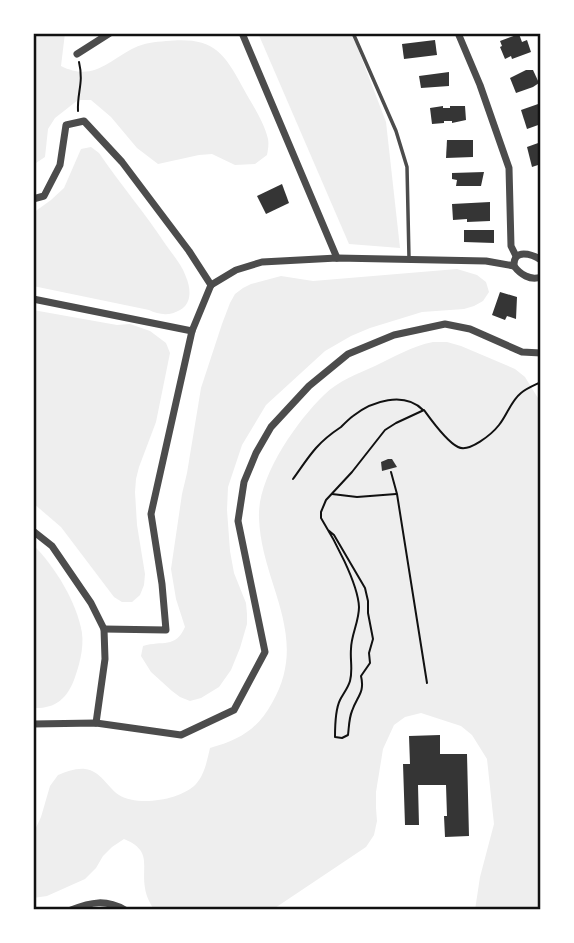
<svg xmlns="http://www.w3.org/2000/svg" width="574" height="943" font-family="Helvetica,sans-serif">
<rect width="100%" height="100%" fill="#fff"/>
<!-- green -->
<g fill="#eee">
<path d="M 33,33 L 65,33 L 61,66 C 93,82 108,61 134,48 C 144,43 155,42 166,41 C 210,37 222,48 242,86 C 251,103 264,121 268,139 C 269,144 268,150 267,155 L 255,164 L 235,165 L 212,154 L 199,155 L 158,164 L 137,148 L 111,117 L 91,100 L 78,100 L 55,118 L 48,129 L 45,157 L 33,165 Z"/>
<path d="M 258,33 L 352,33 L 386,122 L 400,248 L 349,244 Z"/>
<path d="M 91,147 L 99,153 C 120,184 145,213 166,245 C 173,255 182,265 186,277 C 191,289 192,303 180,310 C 170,316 159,315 149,310 L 33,286 L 33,213 L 51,200 L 64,188 L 81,149 Z"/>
<path d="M 457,269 L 477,275 L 486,282 L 489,292 L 483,301 L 474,306 L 464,309 L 422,312 L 370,328 L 351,336 L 325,351 L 266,405 L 242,445 L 228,487 L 227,510 L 230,551 L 234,573 L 246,603 L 247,614 L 247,624 L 240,648 L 231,670 L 219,687 L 201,698 L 190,701 L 180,697 L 172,691 L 151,672 L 141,656 L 143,646 C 163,640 175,649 185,627 L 176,599 L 171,569 L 182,494 L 187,473 L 201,388 L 222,324 L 230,303 L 235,294 L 243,288 L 251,284 L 281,276 L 313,281 Z"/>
<path d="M 33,310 L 117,325 L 130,324 L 150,331 L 166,343 L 170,353 L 156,422 L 139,467 L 136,479 L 135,492 L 137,525 L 145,574 L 144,585 L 140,595 L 132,602 L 122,602 L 114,597 L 61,527 L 33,503 Z"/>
<path d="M 433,342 L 447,342 L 461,346 L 515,369 L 525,377 L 541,403 L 541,902 L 537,910 L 475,910 L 480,877 L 494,824 L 487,759 L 472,735 L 461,726 L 421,713 L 405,717 L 394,725 L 383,749 L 376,792 L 376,808 L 377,821 L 374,835 L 366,847 L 272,910 L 154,910 C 150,903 146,896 145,888 C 141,865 153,851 124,839 L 112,847 L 103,856 L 96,868 L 85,879 L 47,896 L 33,898 L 33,834 L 41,817 L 50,786 L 58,775 C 66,772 76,768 85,769 C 101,771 107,787 119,795 C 138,807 181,800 196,784 C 205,774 207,760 210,748 C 239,740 257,730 272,703 C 311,636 261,584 259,518 C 257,478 296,422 324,395 C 338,381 357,374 375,366 C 394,357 412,346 433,342 Z"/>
<path d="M 33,545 C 55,566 77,603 82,633 C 84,649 79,666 74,680 C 66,700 54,709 33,708 Z"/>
</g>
<!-- building -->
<g fill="#353535">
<path d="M 519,34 L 522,42 L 527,40 L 531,52 L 512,59 L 511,56 L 505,59 L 500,47 L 502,46 L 500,41 Z"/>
<path d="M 435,40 L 437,55 L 404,59 L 402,44 Z"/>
<path d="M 526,70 L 533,70 L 539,83 L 533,87 L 516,93 L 510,78 Z"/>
<path d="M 449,72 L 449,86 L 421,88 L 419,76 Z"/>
<path d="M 541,103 L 541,124 L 527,129 L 521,110 Z"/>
<path d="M 443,106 L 443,108 L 450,108 L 450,106 L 465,106 L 466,120 L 452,123 L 452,121 L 444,121 L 444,123 L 432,124 L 430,108 Z"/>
<path d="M 447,140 L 473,140 L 473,157 L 446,158 Z"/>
<path d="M 541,142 L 541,164 L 532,167 L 527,147 Z"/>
<path d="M 484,172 L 481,186 L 456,186 L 457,180 L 452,179 L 452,173 Z"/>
<path d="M 282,184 L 289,203 L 266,214 L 257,196 Z"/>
<path d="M 490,202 L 490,221 L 467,222 L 467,219 L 453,220 L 452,204 Z"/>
<path d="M 464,230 L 494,230 L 494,243 L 464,242 Z"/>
<path d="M 500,292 L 517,297 L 516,319 L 507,316 L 505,320 L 492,315 Z"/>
<path d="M 388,459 L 392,459 L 397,467 L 382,471 L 381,462 Z"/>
<path d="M 440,735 L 440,754 L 467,754 L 469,836 L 445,837 L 444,816 L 447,816 L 446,785 L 418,785 L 419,825 L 405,825 L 403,764 L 410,764 L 409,736 Z"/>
</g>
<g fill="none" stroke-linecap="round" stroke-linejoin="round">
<!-- path -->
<g stroke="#111" stroke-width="2">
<path d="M 78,111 C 77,92 84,83 79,62"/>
<path d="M 391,472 L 397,494 L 427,683"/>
<path d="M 293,479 C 301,468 308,457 316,448 C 323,440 332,433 341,427 C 345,423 349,419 353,416 C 372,401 404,391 423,410"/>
<path d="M 332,494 L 357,497 L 396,494"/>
<path d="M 328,530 L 334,535 L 365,588 L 368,601 L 368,613 L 373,639 L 369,653 L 370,663 L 361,676 C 365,693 357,696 352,711 C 349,718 349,727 348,735 L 342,738 L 335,737 C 335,726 335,710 340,700 C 343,694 348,688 350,681 C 353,670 350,660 351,649 C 351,635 359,622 359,607 C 358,583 334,539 321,518 L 321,512 L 326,500 L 352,472 L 385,430 L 396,423 L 424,410 C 432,421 446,441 458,447 C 469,453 492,434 499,425 C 507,415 511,401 521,393 C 527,388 535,385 541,382"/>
</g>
<!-- service -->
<path stroke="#4c4c4c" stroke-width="3.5" d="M 353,33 L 396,131 L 407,167 L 409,258"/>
<!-- minor -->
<g stroke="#4c4c4c" stroke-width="7">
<path d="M 242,33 L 337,258"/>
<path d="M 458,33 L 480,85 L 509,168 L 511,246 L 516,256"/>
<path d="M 77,54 L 110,33"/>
<path d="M 33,199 L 44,196 L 60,165 L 66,125 L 84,121 L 122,162 L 189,251 L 211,285"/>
<path d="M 541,260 C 532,254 513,248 514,266 C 520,274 530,281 541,277"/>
<path d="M 211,285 L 236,270 L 262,262 L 337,258 L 486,261 L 514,266"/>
<path d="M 33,299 L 192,331"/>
<path d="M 33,531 L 52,546 L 91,603 L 104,629 L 105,659 L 96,723"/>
<path d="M 104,629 L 166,630 L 162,584 L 151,514 L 192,331 L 211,285"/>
<path d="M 33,724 L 96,723 L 181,735 L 234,710 L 265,652 L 238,521 L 244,482 L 256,453 L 271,427 L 309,386 L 348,354 L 394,335 L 445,324 L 470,329 L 522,352 L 541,353"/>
<path d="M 71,910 C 91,902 106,899 125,910"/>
</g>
</g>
<!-- border -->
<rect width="574" height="943" fill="none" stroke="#ffffff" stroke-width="70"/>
<rect x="35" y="35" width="504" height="873" fill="none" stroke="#111" stroke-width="2.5"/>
</svg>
